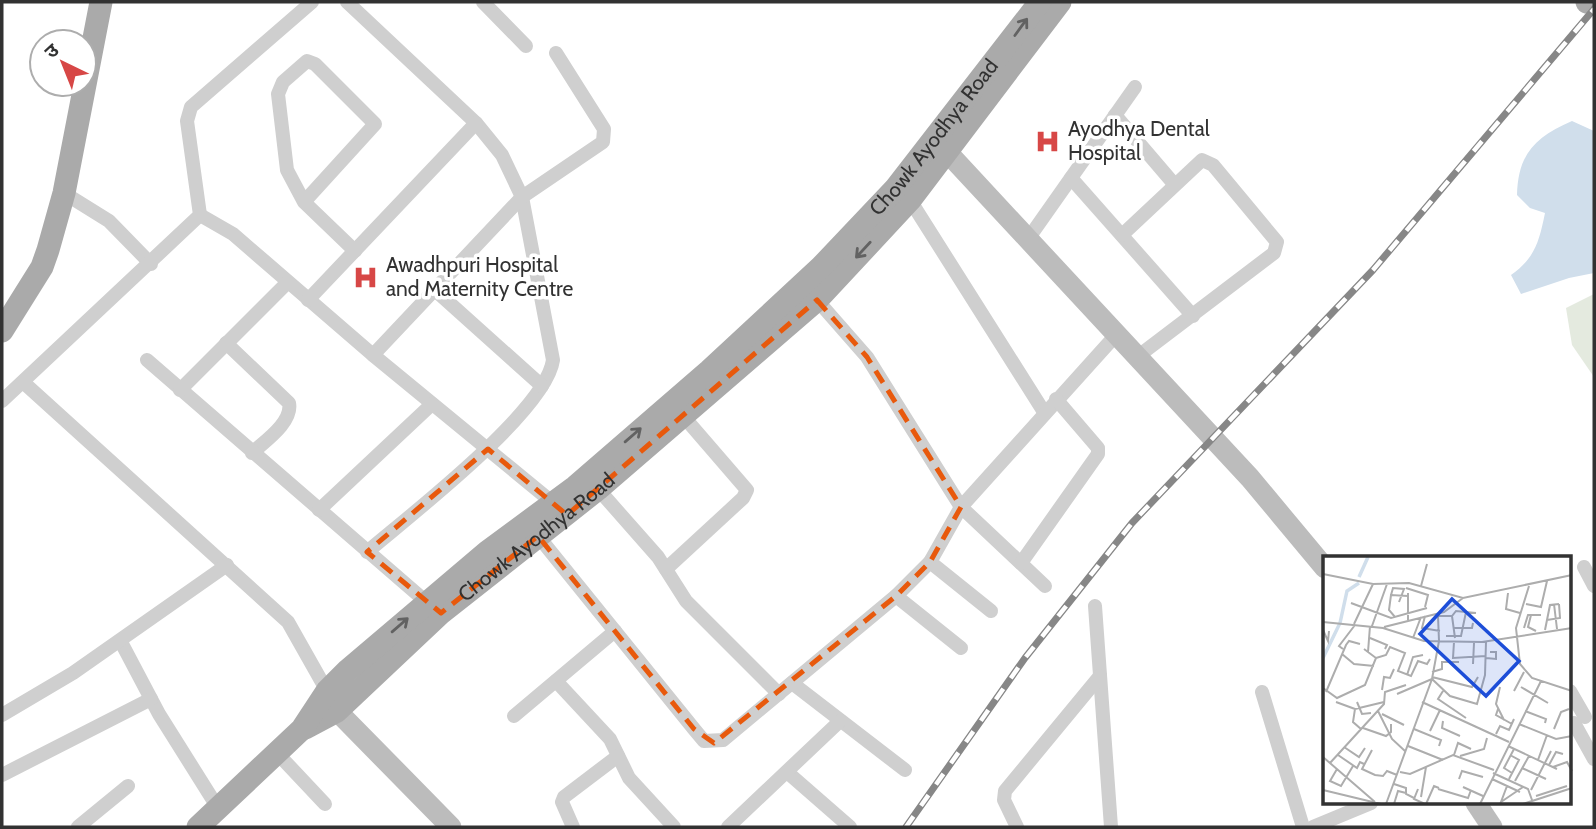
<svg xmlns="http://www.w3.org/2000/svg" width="1596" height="829" font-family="Cabin,'Noto Sans Devanagari',sans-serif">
<rect width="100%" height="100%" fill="#fff"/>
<!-- green -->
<path fill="#e4eadf" d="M 1594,294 L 1594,377 L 1572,345 L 1566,308 Z"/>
<!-- water -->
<path fill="#d0deeb" d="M 1572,121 L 1594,131 L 1594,273 L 1569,278 L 1521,294 L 1511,275 C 1535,258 1539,242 1545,213 L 1530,208 L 1517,195 C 1518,154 1535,137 1572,121 Z"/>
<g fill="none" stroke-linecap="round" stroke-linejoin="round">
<!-- street -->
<g stroke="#cfcfcf" stroke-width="14">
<path d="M 347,2 L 476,123 L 502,155 L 522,197 L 553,360 C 546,411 409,516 367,552"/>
<path d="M 483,2 L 526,46"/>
<path d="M 1115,115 L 1174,184"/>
<path d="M 1071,178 L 1193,316"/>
<path d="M 64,193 L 109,221 L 151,264"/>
<path d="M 910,200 L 1044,412"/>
<path d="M 304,202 L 375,124 L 315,64 L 307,61 L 283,82 L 278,94 L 287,170 L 304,202 L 355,251"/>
<path d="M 200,215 L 233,234 L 373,355 L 558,507"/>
<path d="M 1122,235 L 1202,160 L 1213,165 L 1277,242 L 1274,253 L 1137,357"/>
<path d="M 1028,239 L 1135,87"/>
<path d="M 435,290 L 542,386"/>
<path d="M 308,300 L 476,123"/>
<path d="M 817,300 L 867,357 L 961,507 L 1045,586"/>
<path d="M 226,343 L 289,403 C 293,422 265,441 252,453"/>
<path d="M 373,355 L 522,197 L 603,142 L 604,129 L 556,53"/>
<path d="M 147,360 L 431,606"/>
<path d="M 23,382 L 288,622 L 327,691"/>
<path d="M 180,390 L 287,283"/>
<path d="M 2,401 L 200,215 L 187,121 L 191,107 L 312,2"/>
<path d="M 598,489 L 658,557 L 686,601 L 779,694"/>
<path d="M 319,510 L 432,404"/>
<path d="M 538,536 L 694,729 L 704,741 L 723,740 L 896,596 L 930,562 L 961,507 L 1116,335"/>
<path d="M 930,562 L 991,611"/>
<path d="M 1021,563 L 1098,454 L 1098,448 L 1056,399"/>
<path d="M 1584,567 L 1594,586"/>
<path d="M 666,569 L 743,498 L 747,490 L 684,417"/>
<path d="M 896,596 L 961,648"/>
<path d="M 1095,606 L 1111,827"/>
<path d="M 121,642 L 159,714 L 218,808"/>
<path d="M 556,681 L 610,739 L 629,778 L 674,827"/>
<path d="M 792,683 L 905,770"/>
<path d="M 1570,691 L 1585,717"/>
<path d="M 1262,692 L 1303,827"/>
<path d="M 2,715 L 73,673 L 227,565"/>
<path d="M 514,716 L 615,631"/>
<path d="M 1574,723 L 1594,759"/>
<path d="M 277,753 L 325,804"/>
<path d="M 787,772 L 850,827"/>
<path d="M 2,775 L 151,699"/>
<path d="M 78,827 L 128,786"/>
<path d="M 573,827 L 562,802 L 564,797 L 618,756"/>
<path d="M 728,827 L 840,721"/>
<path d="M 1017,827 L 1004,800 L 1005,791 L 1100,676"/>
<path d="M 1313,827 L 1371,803"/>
</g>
<!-- secondary -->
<g stroke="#bcbcbc" stroke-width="21">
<path d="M 948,153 L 1250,478 L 1325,568"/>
<path d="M 330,696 L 337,711 L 451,827"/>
<path d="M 1476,803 L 1492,827"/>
</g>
<!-- primary -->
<g stroke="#aaa" stroke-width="23">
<path d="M 1587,2 L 1594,2"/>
<path d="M 2,331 L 42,267 L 48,250 L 64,193 L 101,2"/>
<path id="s1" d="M 305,728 L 337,711 L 441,613 L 598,489 L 817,300 L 910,200 L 1060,2"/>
<path id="s2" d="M 198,827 L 302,729 L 327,691 L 348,670 L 487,552 L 575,487 L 709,371 L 821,267 L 895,189 L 1040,2"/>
</g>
<defs>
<path id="rail" d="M 906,827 L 1025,658 L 1132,523 L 1373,270 L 1594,9"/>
</defs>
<!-- rail casing -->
<use href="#rail" stroke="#878787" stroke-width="7"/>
<!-- rail -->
<use href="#rail" stroke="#fff" stroke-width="4.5" stroke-dasharray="13" stroke-linecap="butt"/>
</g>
<!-- one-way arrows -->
<defs><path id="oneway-shaft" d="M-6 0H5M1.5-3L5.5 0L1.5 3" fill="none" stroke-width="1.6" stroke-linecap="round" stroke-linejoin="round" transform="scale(1.75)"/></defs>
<g stroke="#626262">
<use href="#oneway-shaft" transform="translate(1021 27) rotate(-54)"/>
<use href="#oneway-shaft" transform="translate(863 250) rotate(133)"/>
<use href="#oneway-shaft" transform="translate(633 435) rotate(-41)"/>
<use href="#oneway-shaft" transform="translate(400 625) rotate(-41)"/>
</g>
<!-- marked area -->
<path fill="none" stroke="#e8590c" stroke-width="5" stroke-dasharray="14 9" stroke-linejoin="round" d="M 817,300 L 867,357 L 961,507 L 930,562 L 896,596 L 714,743 L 694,729 L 538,536 L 441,613 L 367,552 L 488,449 L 567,515 Z"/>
<!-- icons -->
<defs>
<symbol id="hospital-bare" viewBox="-9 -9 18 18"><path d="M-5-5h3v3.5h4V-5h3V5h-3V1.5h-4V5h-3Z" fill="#d74746" stroke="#fff" stroke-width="2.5" paint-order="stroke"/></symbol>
</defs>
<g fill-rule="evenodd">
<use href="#hospital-bare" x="1030" y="124" width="35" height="35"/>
<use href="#hospital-bare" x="348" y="260" width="35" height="35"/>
</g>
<g text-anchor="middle" stroke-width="7" stroke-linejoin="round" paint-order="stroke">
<!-- poi labels -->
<g font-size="21" fill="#323232" stroke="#fff" text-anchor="start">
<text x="1068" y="136">Ayodhya Dental<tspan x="1068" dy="24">Hospital</tspan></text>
<text x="386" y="272">Awadhpuri Hospital<tspan x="386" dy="24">and Maternity Centre</tspan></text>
</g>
<!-- street labels -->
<g font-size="21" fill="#323232" stroke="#fff">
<text dy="7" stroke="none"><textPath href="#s2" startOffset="1012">Chowk Ayodhya Road</textPath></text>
<text dy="7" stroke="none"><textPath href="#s1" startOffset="301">Chowk Ayodhya Road</textPath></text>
</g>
</g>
<!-- overview -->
<g transform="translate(1323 556)">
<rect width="248" height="248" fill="#fff"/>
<path fill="none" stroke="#d0deeb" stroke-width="3.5" d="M 36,21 L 45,1M 0,102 L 17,67 L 24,35 L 36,27"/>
<path fill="none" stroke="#adadad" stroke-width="2" d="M 0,18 L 50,28 L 86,27 L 140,42 L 249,19M 98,30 L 104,8M 206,30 L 193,72 L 197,108 L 209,122 L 249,135M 83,32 L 105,39 L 102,51M 85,37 L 85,64M 185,37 L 183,53 L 197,57M 68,39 L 70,32 L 81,33 L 76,46M 28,47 L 68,62 L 104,52M 203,48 L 218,51 L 224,25M 231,48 L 234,73M 208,59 L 205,71 L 213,75M 102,60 L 99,72 L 117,75M 115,60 L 129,60 L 133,55 L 153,57M 115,60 L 116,85M 129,60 L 132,82M 72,61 L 66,54 L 68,39 L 85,40M 224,64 L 237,62 L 236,48M 0,66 L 60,72 L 101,85 L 159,86 L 249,72M 31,68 L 50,28M 49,70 L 64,28M 61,71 L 121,56 L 140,42M 131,72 L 149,72 L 150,67M 201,72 L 205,59 L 218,59M 0,74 L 5,85 L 6,75M 222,74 L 227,49 L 236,48M 123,80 L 138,80 L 143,56M 47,82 L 64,89 L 62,93M 90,82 L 98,61M 131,86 L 130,102 L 163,100M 20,93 L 16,90 L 32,69M 45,96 L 47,70M 19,98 L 31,108 L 51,110M 53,102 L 63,99 L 67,91 L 82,97 L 75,115 L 88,120 L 95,105 L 104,108 L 107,103M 163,102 L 173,103 L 173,96 L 167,96M 150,108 L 151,87M 109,116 L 119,113 L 119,106 L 136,106M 84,119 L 90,101 L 100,99M 109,121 L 149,131 L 155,121M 177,131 L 173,148 L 181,164M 198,131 L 225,147M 0,132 L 14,142 L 42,129 L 53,102 L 41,93M 59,134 L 61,121 L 67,122 L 71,113M 120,135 L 115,143 L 143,162M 191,135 L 201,116M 3,136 L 23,89 L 26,85 L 37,88M 74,138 L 109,123 L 127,140 L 154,148 L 162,119 L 163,86M 13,146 L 32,153 L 30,166 L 38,173M 34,146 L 39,158 L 48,157M 99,146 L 186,186M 32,153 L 61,146M 175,153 L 173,159 L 189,168M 55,155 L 69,183 L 82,195M 202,155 L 223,163 L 222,167M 59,158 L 81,169M 120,165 L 119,172 L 137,180M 196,168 L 233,183 L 249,180M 40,172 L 63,180 L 68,176 L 68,168M 91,173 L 118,184 L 116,190M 231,173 L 238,156 L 246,153M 107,175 L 117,154M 173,178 L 177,170 L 186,174 L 191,163M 85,190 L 120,204M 185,190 L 234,213M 21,191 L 36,201 L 42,192M 49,194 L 39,213 L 52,219 L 60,220 L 64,215 L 74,219M 15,199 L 34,212 L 37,206 L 41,208M 131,199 L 135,187 L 148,193M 137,200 L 161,193 L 164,182M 0,201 L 52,246M 215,204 L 224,179M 7,207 L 61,148 L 62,136 L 83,129M 226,209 L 233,196 L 240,198M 230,211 L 244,206 L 249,215M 199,212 L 223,223M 14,213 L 7,225 L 18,230 L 30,210M 77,216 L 87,218 L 130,199 L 171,214M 170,217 L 205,233 L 209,244M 189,217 L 181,212 L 191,193M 136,223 L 139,215 L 160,221M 169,223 L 197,236M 186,223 L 196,204 L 187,199M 192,225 L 206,200M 71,228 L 83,232 L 83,238 L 91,242M 184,230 L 178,246 L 200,231M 140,231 L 160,240M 95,233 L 91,243 L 102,248M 115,233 L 145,242 L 148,234M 0,234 L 58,248M 208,234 L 228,195M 213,240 L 244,230M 98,241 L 103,211M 63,248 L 109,123 L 116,85M 71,248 L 75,235 L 83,237M 103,248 L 111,230 L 116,232M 157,248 L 218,125M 200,248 L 249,232"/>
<path fill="#1d4ed8" fill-opacity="0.15" stroke="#1d4ed8" stroke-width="3.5" d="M 129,43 L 196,105 L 163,140 L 97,78 Z"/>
<rect width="248" height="248" fill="none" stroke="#323232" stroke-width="3.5"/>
</g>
<!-- border -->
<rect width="1596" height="829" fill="none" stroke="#323232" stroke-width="7"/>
<!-- north arrow -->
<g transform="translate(63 63) rotate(317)"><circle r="33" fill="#ffffff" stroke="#adadad" stroke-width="2"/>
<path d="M0-5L12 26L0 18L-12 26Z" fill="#d74746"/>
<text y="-10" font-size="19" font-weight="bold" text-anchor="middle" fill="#323232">उ</text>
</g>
</svg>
